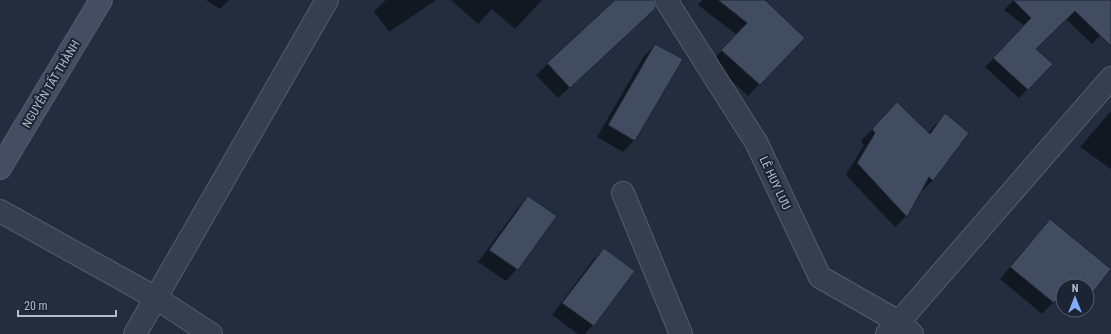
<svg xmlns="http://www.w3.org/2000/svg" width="1111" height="334" font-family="'Roboto Condensed',sans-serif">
<rect width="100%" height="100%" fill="#232d3e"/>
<!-- shadow -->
<g fill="#0007">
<path d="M 206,0 L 229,0 L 220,9 Z"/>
<path d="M 386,0 L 436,0 L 389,32 L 374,11 Z"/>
<path d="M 451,0 L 542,0 L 515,29 L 492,9 L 478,24 Z"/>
<path d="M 617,0 L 641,0 L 640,22 L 558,98 L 536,75 Z"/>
<path d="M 702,0 L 764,0 L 804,38 L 748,96 L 711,62 L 737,35 L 698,5 Z"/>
<path d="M 1014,0 L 1111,0 L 1111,24 L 1092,44 L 1066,19 L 1035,49 L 1052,64 L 1019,98 L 985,67 L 1025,26 L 1004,10 Z"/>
<path d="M 655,45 L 634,140 L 623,152 L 597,137 L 644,56 Z"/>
<path d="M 1111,111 L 1111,169 L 1080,147 Z"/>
<path d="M 886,115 L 928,134 L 934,126 L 945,115 L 968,134 L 932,181 L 921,192 L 920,191 L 906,216 L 895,227 L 846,175 L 864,145 L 861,141 Z"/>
<path d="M 528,197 L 517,269 L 506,281 L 478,262 L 517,209 Z"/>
<path d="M 1051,220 L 1110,270 L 1087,297 L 1087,286 L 1063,286 L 1063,295 L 1061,294 L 1042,314 L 1000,279 L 1039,232 Z"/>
<path d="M 604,249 L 593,325 L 585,334 L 578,334 L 552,315 L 592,261 Z"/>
</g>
<!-- building -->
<g fill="#424c61" stroke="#1e2635">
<path d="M 615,0 L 654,0 L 656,8 L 570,88 L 547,63 Z"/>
<path d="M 718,0 L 765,0 L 805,38 L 760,85 L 721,50 L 747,23 Z"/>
<path d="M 1013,0 L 1111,0 L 1111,46 L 1075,11 L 1036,49 L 1053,64 L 1028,90 L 993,58 L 1031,18 Z"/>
<path d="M 655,44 L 683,59 L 635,141 L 608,125 Z"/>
<path d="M 897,102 L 930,134 L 945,113 L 969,133 L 933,181 L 929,177 L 907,217 L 857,163 L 875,133 L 872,129 Z"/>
<path d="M 528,196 L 557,216 L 518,270 L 489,250 Z"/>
<path d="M 1050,219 L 1111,269 L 1090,296 L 1087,294 L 1087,286 L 1077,286 L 1072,282 L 1069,286 L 1063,286 L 1063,293 L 1054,303 L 1010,267 Z"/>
<path d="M 604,248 L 635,271 L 594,326 L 562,303 Z"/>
</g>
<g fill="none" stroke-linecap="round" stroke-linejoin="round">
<defs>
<g id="street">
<path d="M 666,0 L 756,142 L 820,277 L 899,322 L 912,334"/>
<path d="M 623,193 L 681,334"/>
<path d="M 0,211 L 156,298 L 211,334"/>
<path d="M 135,334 L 327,0"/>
<path d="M 887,334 L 899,322 L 1111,78"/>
</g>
<path id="secondary" d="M 0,168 L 101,0"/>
</defs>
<!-- street casing -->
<use href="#street" stroke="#555d6c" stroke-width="24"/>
<!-- secondary casing -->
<use href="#secondary" stroke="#555d6c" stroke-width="24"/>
<!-- street -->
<use href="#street" stroke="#373f4e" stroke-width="22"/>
<!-- secondary -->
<use href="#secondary" stroke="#454d62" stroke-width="22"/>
</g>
<g text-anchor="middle" stroke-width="4" stroke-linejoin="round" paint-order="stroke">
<!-- street labels -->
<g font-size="12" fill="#b3bac9" stroke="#1c2433">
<text transform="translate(51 84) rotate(-59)" y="4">NGUYỄN TẤT THÀNH</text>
<text transform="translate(775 183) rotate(65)" y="4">LÊ HUY LƯU</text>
</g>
</g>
<!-- north arrow -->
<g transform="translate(1075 298)"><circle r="19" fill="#1c2433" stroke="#58606f"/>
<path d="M0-3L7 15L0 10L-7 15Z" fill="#86aafb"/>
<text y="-6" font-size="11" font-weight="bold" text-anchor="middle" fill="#b3bac9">N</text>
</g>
<!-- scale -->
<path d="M18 310v6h98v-6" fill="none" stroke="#b3bac9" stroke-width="2"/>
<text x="24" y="310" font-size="12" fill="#b3bac9" stroke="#1c2433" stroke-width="3" paint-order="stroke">20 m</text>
</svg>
